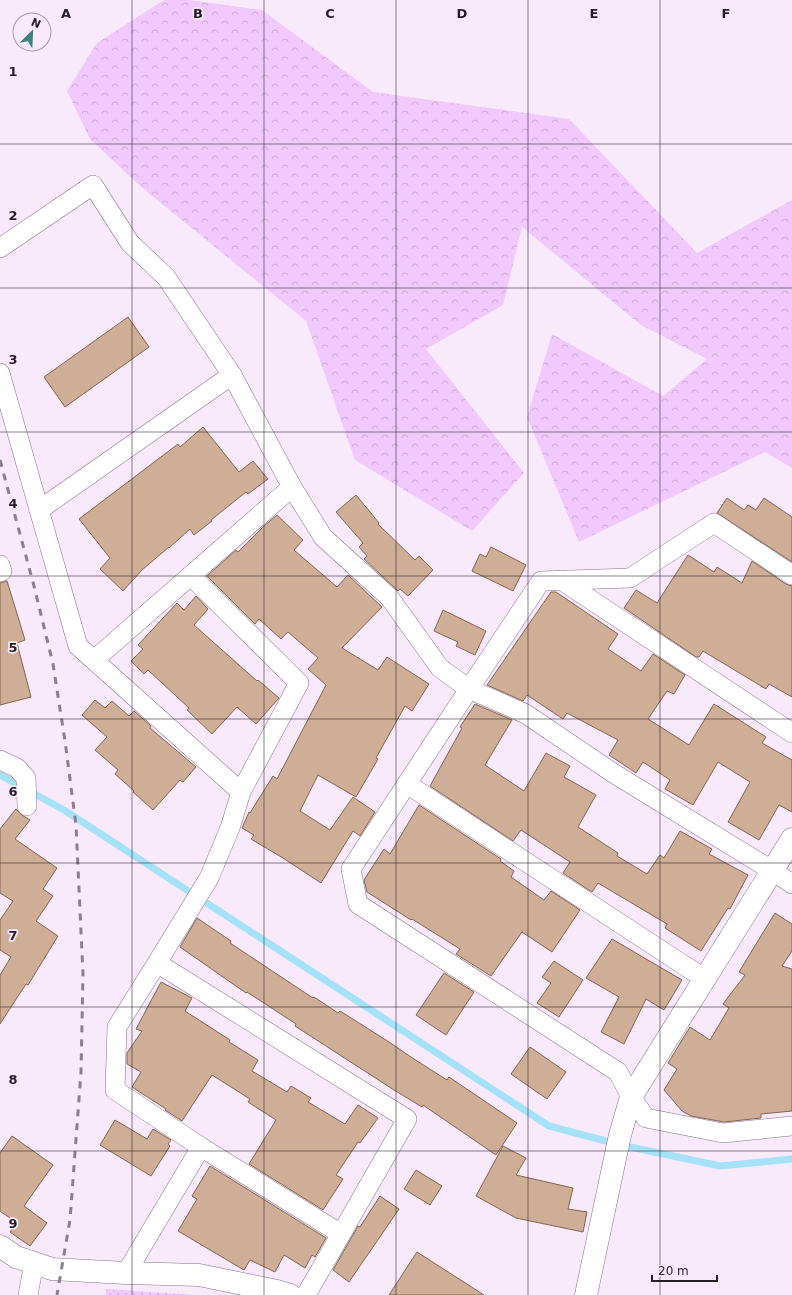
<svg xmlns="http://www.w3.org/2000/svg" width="792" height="1295" font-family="'DejaVu Sans',sans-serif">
<defs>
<pattern id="grass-dots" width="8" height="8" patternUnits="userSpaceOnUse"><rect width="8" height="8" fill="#f2c9fd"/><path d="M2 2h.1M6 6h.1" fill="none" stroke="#cfacd9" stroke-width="1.8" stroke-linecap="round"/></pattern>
<pattern id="forest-crowns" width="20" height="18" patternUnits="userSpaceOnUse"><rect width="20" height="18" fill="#f2c9fd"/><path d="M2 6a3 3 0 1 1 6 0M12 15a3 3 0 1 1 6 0" fill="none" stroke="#cfacd9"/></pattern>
</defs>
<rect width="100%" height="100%" fill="#f8e9fb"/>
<!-- grass -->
<path fill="url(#grass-dots)" d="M 106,1289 L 195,1295 L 106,1295 Z"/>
<!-- forest -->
<path fill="url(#forest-crowns)" d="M 164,0 L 189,0 L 262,10 L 373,92 L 569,119 L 697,253 L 792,200 L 792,468 L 765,452 L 579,542 L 527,417 L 552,334 L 663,396 L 707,359 L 641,325 L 522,227 L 503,305 L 426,349 L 524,473 L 472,531 L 355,460 L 306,321 L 140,186 L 90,139 L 67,91 L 97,43 Z"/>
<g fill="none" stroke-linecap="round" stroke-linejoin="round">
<!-- stream -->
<path stroke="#a5e2f7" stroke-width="7" d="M 0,775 L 64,810 L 549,1126 L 621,1145 L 720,1166 L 792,1159"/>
</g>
<!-- building -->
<g fill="#cfae98" stroke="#836551">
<path d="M 128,317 L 149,347 L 65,407 L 44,377 Z"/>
<path d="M 203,427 L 239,472 L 253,461 L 268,479 L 248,494 L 246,492 L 211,520 L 212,521 L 194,535 L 190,529 L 169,548 L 169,547 L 142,570 L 123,591 L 100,569 L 110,558 L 79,519 L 178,444 L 180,447 Z"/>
<path d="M 356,495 L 379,523 L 378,524 L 415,560 L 419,556 L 433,570 L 408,596 L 400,589 L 398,591 L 364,559 L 367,556 L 359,547 L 363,543 L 336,512 Z"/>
<path d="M 727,498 L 744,510 L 748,505 L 756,510 L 764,498 L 792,517 L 792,562 L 717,513 Z"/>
<path d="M 277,515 L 303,540 L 294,550 L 337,587 L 348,575 L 382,607 L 342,648 L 378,670 L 387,657 L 429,684 L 412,711 L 405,706 L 376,758 L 378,759 L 356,797 L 318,775 L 300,811 L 330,830 L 353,797 L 375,812 L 360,836 L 353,831 L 321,883 L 283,858 L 251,839 L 254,835 L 242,828 L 249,812 L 250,813 L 273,776 L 277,779 L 326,685 L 308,669 L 318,658 L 288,632 L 281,639 L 259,619 L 255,624 L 207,576 L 236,550 L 238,552 L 264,526 Z"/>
<path d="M 491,547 L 526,565 L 513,591 L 472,571 L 480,554 L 486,557 Z"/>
<path d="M 688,555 L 714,572 L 717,567 L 742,583 L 752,561 L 786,584 L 792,586 L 792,697 L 769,684 L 766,689 L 703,651 L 699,657 L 696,657 L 624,608 L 636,590 L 657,603 Z"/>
<path d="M 7,581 L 25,640 L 17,643 L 31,697 L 0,705 L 0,583 Z"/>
<path d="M 551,592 L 556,592 L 618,634 L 608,649 L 641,671 L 653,654 L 685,675 L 674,694 L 667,691 L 648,719 L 689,745 L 714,704 L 766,737 L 762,743 L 792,760 L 792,812 L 779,805 L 759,840 L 728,822 L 750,782 L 718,762 L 693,805 L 665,789 L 670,780 L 643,762 L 636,773 L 609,755 L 618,740 L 567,713 L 563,719 L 527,695 L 523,701 L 487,685 Z"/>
<path d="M 196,596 L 208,609 L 194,625 L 257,681 L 258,680 L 279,698 L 256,724 L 237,707 L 212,734 L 187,710 L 189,708 L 148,670 L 144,674 L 131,661 L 143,649 L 138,645 L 177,603 L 184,610 Z"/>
<path d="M 443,610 L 486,631 L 475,655 L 456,646 L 458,642 L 434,631 Z"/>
<path d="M 95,700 L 105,708 L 112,701 L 129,716 L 134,711 L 151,726 L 150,728 L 196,767 L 183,782 L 180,780 L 153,810 L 133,792 L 134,791 L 115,774 L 118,770 L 95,750 L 107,737 L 82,715 Z"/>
<path d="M 475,704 L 512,720 L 485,765 L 524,791 L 546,753 L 570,766 L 564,777 L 596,795 L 578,827 L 618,853 L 617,856 L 647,874 L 660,855 L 664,858 L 680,831 L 712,849 L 709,854 L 748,875 L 730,909 L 728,908 L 701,951 L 665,928 L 667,924 L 598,883 L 592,892 L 563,873 L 570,862 L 521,830 L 513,841 L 430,786 L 462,728 L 460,727 Z"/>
<path d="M 419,805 L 501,859 L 500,861 L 514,871 L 511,877 L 544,900 L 551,891 L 580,910 L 552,952 L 522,932 L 491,976 L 456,954 L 460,949 L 412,919 L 411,920 L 367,892 L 364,880 L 384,849 L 390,854 Z"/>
<path d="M 16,809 L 22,815 L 30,820 L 15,839 L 57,868 L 43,889 L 53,896 L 36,921 L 58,936 L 28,985 L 26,984 L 0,1024 L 0,975 L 11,957 L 0,950 L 0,920 L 13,901 L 0,893 L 0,829 Z"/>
<path d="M 775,913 L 792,924 L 792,951 L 782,966 L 792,969 L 792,1111 L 761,1114 L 761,1118 L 724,1122 L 691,1116 L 682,1111 L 664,1090 L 677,1069 L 668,1063 L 690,1027 L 710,1040 L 729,1008 L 723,1004 L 745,975 L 739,972 Z"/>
<path d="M 197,918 L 231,941 L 230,943 L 313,998 L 314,997 L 338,1013 L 340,1011 L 386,1040 L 414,1059 L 447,1080 L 449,1077 L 517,1123 L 496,1155 L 423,1105 L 422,1107 L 394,1090 L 295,1026 L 296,1024 L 247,992 L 246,993 L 180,947 Z"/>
<path d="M 612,939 L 682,980 L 664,1010 L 646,999 L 624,1044 L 601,1032 L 619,997 L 586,978 Z"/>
<path d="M 554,961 L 583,980 L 559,1017 L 537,1003 L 551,983 L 542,977 Z"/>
<path d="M 444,973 L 474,992 L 446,1035 L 416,1015 Z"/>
<path d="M 161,982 L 192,998 L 185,1011 L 230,1040 L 229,1042 L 258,1060 L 252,1071 L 287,1092 L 291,1086 L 311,1098 L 308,1102 L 345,1124 L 358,1105 L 378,1118 L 360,1143 L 358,1142 L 336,1175 L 343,1179 L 323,1210 L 249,1164 L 276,1120 L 248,1102 L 250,1099 L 212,1075 L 182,1121 L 165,1110 L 166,1109 L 132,1087 L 141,1072 L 127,1064 L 127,1053 L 142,1031 L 136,1029 Z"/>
<path d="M 530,1047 L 566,1072 L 547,1099 L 511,1074 Z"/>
<path d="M 115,1120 L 147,1139 L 153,1129 L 171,1140 L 168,1144 L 170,1146 L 151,1176 L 100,1145 Z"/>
<path d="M 12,1136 L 53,1165 L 24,1206 L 47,1223 L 30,1246 L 10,1232 L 17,1223 L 0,1211 L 0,1153 Z"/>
<path d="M 503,1146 L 526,1158 L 516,1175 L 573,1188 L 568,1209 L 587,1212 L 583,1232 L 516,1218 L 476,1196 Z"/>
<path d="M 210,1166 L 326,1238 L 315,1257 L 312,1255 L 305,1268 L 284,1255 L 275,1272 L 250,1260 L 244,1270 L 178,1231 L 197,1199 L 192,1196 Z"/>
<path d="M 416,1170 L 442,1186 L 430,1205 L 404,1189 Z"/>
<path d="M 380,1196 L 399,1209 L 349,1282 L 333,1270 L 358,1226 L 360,1227 Z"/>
<path d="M 417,1252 L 456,1277 L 484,1295 L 389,1295 Z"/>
</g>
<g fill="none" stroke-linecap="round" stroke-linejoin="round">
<defs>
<g id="minor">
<path d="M 0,248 L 93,185 L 130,243 L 166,277 L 232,375 L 292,487 L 323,537 L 389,597 L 440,668 L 469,689 L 526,714 L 613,773 L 773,871 L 792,884"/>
<path d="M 0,373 L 78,646 L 241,792"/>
<path d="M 39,510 L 232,375"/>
<path d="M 0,565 L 2,571 L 0,572"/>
<path d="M 792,575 L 714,523 L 630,578 L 541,581 L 469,689 L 351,869 L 358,904 L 618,1072 L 631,1097 L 646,1118 L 723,1133 L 792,1126"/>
<path d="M 561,580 L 792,733"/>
<path d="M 94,660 L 292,487"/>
<path d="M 0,760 L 17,768 L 26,778 L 27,806"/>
<path d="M 407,784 L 705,979"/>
<path d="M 157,963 L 209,878 L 230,828 L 241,792 L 299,683 L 191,576"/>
<path d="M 126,1273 L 201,1147"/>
<path d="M 28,1295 L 34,1263"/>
<path d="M 306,1295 L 407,1119 L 157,963 L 117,1027 L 115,1090 L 201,1147 L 341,1234"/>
</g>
<g id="tertiary">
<path d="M 0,1246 L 16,1257 L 52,1269 L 126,1273 L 199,1275 L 277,1291 L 290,1295"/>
<path d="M 586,1295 L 620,1135 L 631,1097 L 792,839"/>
</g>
</defs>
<!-- minor casing -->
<use href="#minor" stroke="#87718c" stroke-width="20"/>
<!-- tertiary casing -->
<use href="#tertiary" stroke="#87718c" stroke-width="23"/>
<!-- minor -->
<use href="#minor" stroke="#fff" stroke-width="19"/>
<!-- tertiary -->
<use href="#tertiary" stroke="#fff" stroke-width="22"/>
<!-- rail -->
<path stroke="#8b7f8d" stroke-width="3" stroke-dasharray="7 7" stroke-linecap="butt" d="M 0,460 L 34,586 L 53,664 L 65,741 L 76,825 L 83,974 L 81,1072 L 70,1220 L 57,1295"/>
</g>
<!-- grid -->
<path fill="none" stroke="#261d28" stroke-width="1" stroke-opacity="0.55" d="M 132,0 L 132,1295M 264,0 L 264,1295M 396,0 L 396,1295M 528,0 L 528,1295M 660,0 L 660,1295M 0,144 L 792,144M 0,288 L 792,288M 0,432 L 792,432M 0,576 L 792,576M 0,719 L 792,719M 0,863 L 792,863M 0,1007 L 792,1007M 0,1151 L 792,1151"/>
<g font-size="13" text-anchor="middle" font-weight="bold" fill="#261d28" stroke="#f8e9fb" stroke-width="3.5" stroke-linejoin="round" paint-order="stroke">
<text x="66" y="18">A</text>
<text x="198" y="18">B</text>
<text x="330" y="18">C</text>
<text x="462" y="18">D</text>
<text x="594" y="18">E</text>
<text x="726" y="18">F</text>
<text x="13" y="76">1</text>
<text x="13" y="220">2</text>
<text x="13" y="364">3</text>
<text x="13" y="508">4</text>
<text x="13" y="652">5</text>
<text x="13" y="796">6</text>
<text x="13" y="940">7</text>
<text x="13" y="1084">8</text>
<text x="13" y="1228">9</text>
</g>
<!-- north arrow -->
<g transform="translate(32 32) rotate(24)"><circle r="19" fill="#f8e9fb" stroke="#a497a7"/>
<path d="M0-3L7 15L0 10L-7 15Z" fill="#3a817b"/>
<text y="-6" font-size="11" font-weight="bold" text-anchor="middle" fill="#261d28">N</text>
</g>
<!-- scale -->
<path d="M652 1275v6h65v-6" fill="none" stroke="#261d28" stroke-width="2"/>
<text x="658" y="1275" font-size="12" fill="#261d28" stroke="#f8e9fb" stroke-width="3" paint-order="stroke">20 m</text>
</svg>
